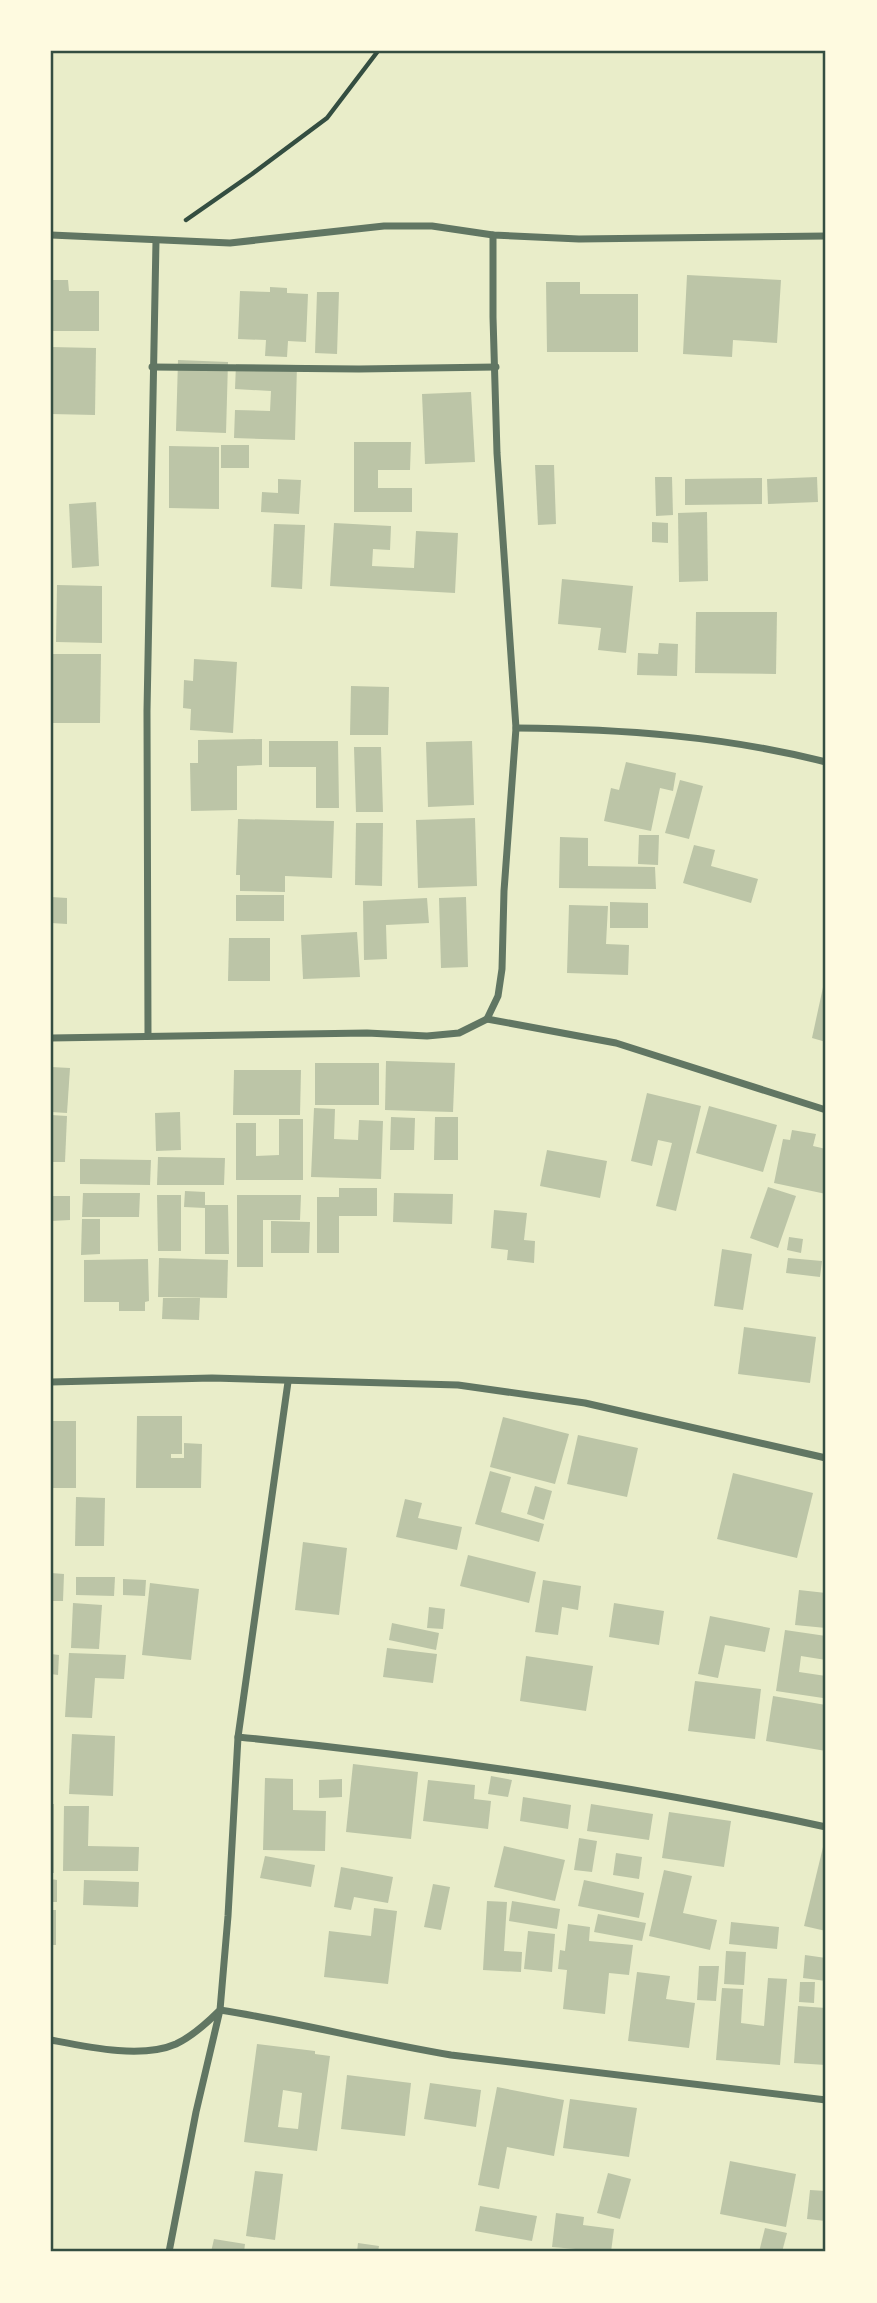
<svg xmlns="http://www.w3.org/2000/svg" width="877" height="2303" font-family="'Noto Serif',serif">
<rect width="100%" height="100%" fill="#e9edc9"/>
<!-- building -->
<g fill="#bcc5a7" fill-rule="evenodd">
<path d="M 687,275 L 781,280 L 777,343 L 733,340 L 732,357 L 683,354 Z"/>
<path d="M 51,280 L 68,280 L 69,291 L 99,291 L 99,331 L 51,331 Z"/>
<path d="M 546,282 L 580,282 L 580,294 L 638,294 L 638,352 L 547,352 Z"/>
<path d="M 270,287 L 287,288 L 287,293 L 308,294 L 306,342 L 288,341 L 287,357 L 265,356 L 266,340 L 238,339 L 240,291 L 270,292 Z"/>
<path d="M 317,292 L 339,292 L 337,354 L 315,353 Z"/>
<path d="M 51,347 L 96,348 L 95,415 L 51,414 Z"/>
<path d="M 178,360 L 228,362 L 226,433 L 176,431 Z"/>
<path d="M 236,364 L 297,365 L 295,440 L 234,438 L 235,410 L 270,411 L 271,391 L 235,389 Z"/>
<path d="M 471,392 L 475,462 L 425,464 L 422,394 Z"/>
<path d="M 354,442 L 411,442 L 410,470 L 378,470 L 378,488 L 412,488 L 412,512 L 354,512 Z"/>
<rect x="221" y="445" width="28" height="23"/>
<path d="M 169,446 L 219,447 L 219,509 L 169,508 Z"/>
<path d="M 535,465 L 554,465 L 556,524 L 538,525 Z"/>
<path d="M 655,477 L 672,477 L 673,515 L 656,516 Z"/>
<path d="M 817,477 L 818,502 L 768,504 L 767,479 Z"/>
<path d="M 762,478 L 762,504 L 685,505 L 685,479 Z"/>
<path d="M 278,479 L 301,480 L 299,514 L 261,512 L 262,492 L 278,493 Z"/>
<path d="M 96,502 L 99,566 L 72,568 L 69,504 Z"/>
<path d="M 707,512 L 708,581 L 679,582 L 678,513 Z"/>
<path d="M 652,522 L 668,523 L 668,543 L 652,542 Z"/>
<path d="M 334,523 L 391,526 L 390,550 L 373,549 L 372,566 L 414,568 L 416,531 L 458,533 L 455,593 L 330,586 Z"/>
<path d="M 274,524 L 305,525 L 302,589 L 271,587 Z"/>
<path d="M 562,579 L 633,586 L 626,653 L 598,650 L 601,628 L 558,624 Z"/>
<path d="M 57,585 L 102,586 L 102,643 L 56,642 Z"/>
<path d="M 696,612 L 777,612 L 776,674 L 695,673 Z"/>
<path d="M 659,643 L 678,644 L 677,676 L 637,675 L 638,653 L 658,654 Z"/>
<path d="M 52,654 L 101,654 L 100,723 L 52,723 Z"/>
<path d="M 194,659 L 237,662 L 233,733 L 190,730 L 191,709 L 183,708 L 184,680 L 193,681 Z"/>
<path d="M 351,686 L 389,687 L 388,735 L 350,735 Z"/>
<path d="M 262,739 L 262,765 L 237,766 L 237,810 L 191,811 L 190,763 L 198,763 L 198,740 Z"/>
<path d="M 269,741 L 338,741 L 339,808 L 316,808 L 316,767 L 269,767 Z"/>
<path d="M 472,741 L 474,805 L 428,807 L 426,742 Z"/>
<path d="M 354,747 L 381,747 L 383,812 L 356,812 Z"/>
<path d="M 626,762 L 676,773 L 673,791 L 660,788 L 651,831 L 604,821 L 611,788 L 619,790 Z"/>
<path d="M 680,780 L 703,786 L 689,839 L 665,833 Z"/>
<path d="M 475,818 L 477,886 L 418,888 L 416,820 Z"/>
<path d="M 238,819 L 334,821 L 332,878 L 285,876 L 285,892 L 240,891 L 240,875 L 236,875 Z"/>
<path d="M 356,823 L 383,823 L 382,886 L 355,885 Z"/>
<path d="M 639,835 L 659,835 L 658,865 L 638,864 Z"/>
<path d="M 560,837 L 588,838 L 588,866 L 655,867 L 656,889 L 559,888 Z"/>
<path d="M 694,845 L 715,850 L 711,866 L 758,879 L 751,903 L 683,883 Z"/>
<rect x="236" y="895" width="48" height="26"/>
<path d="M 51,897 L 67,898 L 67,924 L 51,923 Z"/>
<path d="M 466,897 L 468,967 L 441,968 L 439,898 Z"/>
<path d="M 427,898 L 429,923 L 386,925 L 387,959 L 364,960 L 363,901 Z"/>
<path d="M 610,902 L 648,903 L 648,928 L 610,928 Z"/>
<path d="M 569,905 L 608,906 L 606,944 L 629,945 L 628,975 L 567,973 Z"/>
<path d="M 357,932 L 360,977 L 303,979 L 301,935 Z"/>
<path d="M 229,938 L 270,938 L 270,981 L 228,981 Z"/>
<path d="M 825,978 L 826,978 L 826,1042 L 812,1038 Z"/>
<path d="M 386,1061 L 455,1063 L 453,1112 L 385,1110 Z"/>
<rect x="315" y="1063" width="64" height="42"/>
<path d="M 51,1067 L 70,1068 L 67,1113 L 51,1112 Z"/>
<path d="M 234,1070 L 301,1070 L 300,1115 L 233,1115 Z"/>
<path d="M 647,1093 L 701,1106 L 676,1211 L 656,1206 L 672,1143 L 658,1140 L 652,1166 L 631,1161 Z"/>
<path d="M 709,1106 L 777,1125 L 763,1172 L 696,1153 Z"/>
<path d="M 314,1108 L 335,1109 L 334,1139 L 358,1140 L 359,1120 L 383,1121 L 381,1179 L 311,1177 Z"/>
<path d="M 180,1112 L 181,1150 L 156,1151 L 155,1113 Z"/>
<path d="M 51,1115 L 67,1116 L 65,1162 L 51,1162 Z"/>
<path d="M 391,1117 L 415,1118 L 414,1150 L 390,1150 Z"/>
<path d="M 435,1117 L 458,1117 L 458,1160 L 434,1160 Z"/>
<path d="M 279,1119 L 303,1119 L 303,1180 L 236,1180 L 236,1123 L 256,1123 L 256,1156 L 279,1155 Z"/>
<path d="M 792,1130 L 816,1134 L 813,1146 L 826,1149 L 826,1194 L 774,1183 L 783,1139 L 790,1140 Z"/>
<path d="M 547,1150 L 607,1161 L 600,1198 L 540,1186 Z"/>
<path d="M 158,1157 L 225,1158 L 224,1185 L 157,1185 Z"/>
<path d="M 80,1159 L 151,1160 L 150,1185 L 80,1184 Z"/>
<path d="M 768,1187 L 796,1196 L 778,1248 L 750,1238 Z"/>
<path d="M 339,1188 L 377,1188 L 377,1216 L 339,1216 L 339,1253 L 317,1253 L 317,1197 L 339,1197 Z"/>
<path d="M 185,1191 L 205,1192 L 205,1205 L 228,1205 L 229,1254 L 205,1254 L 205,1208 L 184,1207 Z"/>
<path d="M 83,1193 L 140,1193 L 139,1217 L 82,1217 Z"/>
<path d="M 394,1193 L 453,1194 L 452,1224 L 393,1222 Z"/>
<path d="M 157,1195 L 181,1195 L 181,1251 L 158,1251 Z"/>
<path d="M 237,1195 L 301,1195 L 300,1220 L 263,1220 L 263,1267 L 237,1267 Z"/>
<path d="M 51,1196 L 70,1196 L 70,1220 L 51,1221 Z"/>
<path d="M 494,1210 L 527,1213 L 524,1240 L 535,1241 L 534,1263 L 507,1260 L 508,1250 L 491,1248 Z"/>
<path d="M 82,1219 L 100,1219 L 100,1254 L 81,1255 Z"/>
<path d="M 271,1221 L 310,1222 L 309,1253 L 271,1253 Z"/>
<path d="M 789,1237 L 803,1239 L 801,1253 L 787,1250 Z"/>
<path d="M 722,1249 L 752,1254 L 743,1310 L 714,1306 Z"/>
<path d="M 159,1258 L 228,1260 L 227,1298 L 158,1297 Z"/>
<path d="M 788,1258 L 822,1261 L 820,1277 L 786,1273 Z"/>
<path d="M 148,1259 L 149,1301 L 145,1302 L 145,1311 L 119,1311 L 119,1302 L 84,1302 L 84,1260 Z"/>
<path d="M 163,1298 L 200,1298 L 199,1320 L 162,1319 Z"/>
<path d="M 744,1327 L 816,1337 L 810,1383 L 738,1374 Z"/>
<path d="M 137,1416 L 182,1416 L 182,1454 L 171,1454 L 171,1458 L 184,1458 L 184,1443 L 202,1444 L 201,1488 L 136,1488 Z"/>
<path d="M 503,1417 L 569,1434 L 555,1484 L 490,1467 Z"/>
<rect x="51" y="1421" width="25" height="67"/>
<path d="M 578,1435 L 638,1448 L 627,1497 L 567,1484 Z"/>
<path d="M 490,1471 L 511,1477 L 501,1512 L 544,1524 L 539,1542 L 475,1524 Z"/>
<path d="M 733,1473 L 813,1493 L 797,1558 L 717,1539 Z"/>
<path d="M 535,1486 L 552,1491 L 544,1520 L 527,1514 Z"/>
<path d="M 76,1497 L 105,1498 L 104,1546 L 75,1546 Z"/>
<path d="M 405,1499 L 422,1503 L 418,1518 L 462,1527 L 457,1550 L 396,1537 Z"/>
<path d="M 303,1542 L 347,1548 L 339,1615 L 295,1610 Z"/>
<path d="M 468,1555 L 536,1572 L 529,1603 L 460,1586 Z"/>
<path d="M 51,1573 L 64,1574 L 63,1601 L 51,1601 Z"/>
<path d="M 76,1577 L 115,1577 L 114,1596 L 76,1595 Z"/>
<path d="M 123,1579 L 146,1580 L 145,1596 L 123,1595 Z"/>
<path d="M 543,1580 L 581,1586 L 578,1610 L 562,1607 L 558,1635 L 535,1632 Z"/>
<path d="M 150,1583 L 199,1589 L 191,1660 L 142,1655 Z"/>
<path d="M 799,1590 L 826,1593 L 826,1628 L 795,1625 Z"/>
<path d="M 73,1603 L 102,1605 L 99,1649 L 71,1648 Z"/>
<path d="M 614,1603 L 664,1611 L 659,1645 L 609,1637 Z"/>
<path d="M 429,1607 L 445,1609 L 443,1629 L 427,1628 Z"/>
<path d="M 710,1616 L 770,1628 L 765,1652 L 725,1645 L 718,1678 L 698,1674 Z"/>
<path d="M 392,1623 L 439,1633 L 436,1650 L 389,1640 Z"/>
<path d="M 785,1630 L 826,1636 L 826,1660 L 801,1656 L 799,1672 L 826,1676 L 823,1698 L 776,1691 Z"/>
<path d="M 387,1648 L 437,1654 L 433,1683 L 383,1677 Z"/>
<path d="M 69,1653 L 126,1655 L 124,1679 L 95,1678 L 92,1718 L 65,1717 Z"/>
<path d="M 51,1654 L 59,1655 L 58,1675 L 51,1674 Z"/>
<path d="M 526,1656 L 593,1666 L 586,1711 L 520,1701 Z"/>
<path d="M 695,1681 L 761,1689 L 755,1739 L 688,1731 Z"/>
<path d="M 773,1696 L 826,1705 L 826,1751 L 766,1741 Z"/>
<path d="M 72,1734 L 115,1736 L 113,1796 L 69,1794 Z"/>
<path d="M 353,1764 L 418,1772 L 411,1839 L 346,1832 Z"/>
<path d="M 491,1776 L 512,1780 L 508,1797 L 488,1794 Z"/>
<path d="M 265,1778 L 293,1779 L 293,1810 L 326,1811 L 325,1851 L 263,1850 Z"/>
<path d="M 342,1779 L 342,1797 L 319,1798 L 319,1780 Z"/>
<path d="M 428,1780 L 475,1785 L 474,1799 L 491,1801 L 488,1829 L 423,1821 Z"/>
<path d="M 523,1797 L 571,1805 L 568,1829 L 520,1821 Z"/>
<rect x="51" y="1804" width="3" height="69"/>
<path d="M 591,1804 L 653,1814 L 649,1840 L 587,1831 Z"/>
<path d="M 64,1806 L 89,1806 L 88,1846 L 139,1847 L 138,1871 L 63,1871 Z"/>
<path d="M 669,1812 L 731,1821 L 724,1867 L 662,1858 Z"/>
<path d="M 579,1838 L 597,1841 L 592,1872 L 574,1870 Z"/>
<path d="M 504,1846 L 565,1860 L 555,1901 L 494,1887 Z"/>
<path d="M 823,1847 L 826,1848 L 826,1931 L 804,1926 Z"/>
<path d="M 616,1853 L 642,1857 L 639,1879 L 613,1875 Z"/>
<path d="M 265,1856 L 315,1865 L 311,1887 L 260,1878 Z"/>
<path d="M 341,1867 L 393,1877 L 388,1903 L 354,1897 L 351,1910 L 334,1907 Z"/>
<path d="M 664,1870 L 692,1876 L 683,1913 L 717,1920 L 710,1950 L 649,1936 Z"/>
<path d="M 51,1879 L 57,1880 L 57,1902 L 51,1902 Z"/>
<path d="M 84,1880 L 139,1882 L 138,1907 L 83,1905 Z"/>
<path d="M 584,1880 L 644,1893 L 639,1918 L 578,1906 Z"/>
<path d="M 433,1884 L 450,1887 L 441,1930 L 424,1927 Z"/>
<path d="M 487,1901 L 507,1902 L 504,1951 L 522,1952 L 521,1972 L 483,1970 Z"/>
<path d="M 512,1901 L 560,1909 L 557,1929 L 509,1921 Z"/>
<path d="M 374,1908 L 397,1911 L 388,1984 L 324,1977 L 329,1931 L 371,1936 Z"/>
<rect x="51" y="1910" width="5" height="35"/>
<path d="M 598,1914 L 646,1923 L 642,1941 L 594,1932 Z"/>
<path d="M 731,1922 L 779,1927 L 777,1949 L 729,1944 Z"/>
<path d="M 568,1924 L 590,1927 L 589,1941 L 633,1945 L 629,1975 L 609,1973 L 605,2014 L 563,2009 L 567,1970 L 558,1969 L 560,1950 L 565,1951 Z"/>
<path d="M 528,1931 L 555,1934 L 552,1972 L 524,1969 Z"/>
<path d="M 726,1951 L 746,1952 L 744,1985 L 724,1984 Z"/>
<path d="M 805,1955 L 826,1958 L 826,1981 L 803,1978 Z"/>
<path d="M 699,1966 L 719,1966 L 716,2001 L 697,2000 Z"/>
<path d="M 637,1972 L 670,1976 L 666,1999 L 695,2003 L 689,2048 L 628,2041 Z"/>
<path d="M 768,1978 L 787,1979 L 780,2065 L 716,2060 L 722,1988 L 743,1989 L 741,2023 L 764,2026 Z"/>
<path d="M 800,1982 L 815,1982 L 814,2003 L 799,2002 Z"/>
<path d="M 798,2006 L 826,2008 L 826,2065 L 794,2063 Z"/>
<path d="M 257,2044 L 315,2051 L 315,2054 L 330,2056 L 317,2151 L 244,2142 ZM 283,2090 L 302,2093 L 298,2129 L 278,2127 Z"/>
<path d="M 347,2075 L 411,2083 L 405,2136 L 341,2129 Z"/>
<path d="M 430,2083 L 481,2090 L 476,2127 L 424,2119 Z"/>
<path d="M 497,2087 L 564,2100 L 554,2156 L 507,2147 L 499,2189 L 478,2185 Z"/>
<path d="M 570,2099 L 637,2108 L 629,2157 L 563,2148 Z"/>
<path d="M 730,2161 L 796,2174 L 786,2227 L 720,2214 Z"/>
<path d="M 255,2171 L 283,2174 L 275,2240 L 246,2236 Z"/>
<path d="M 608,2173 L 631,2179 L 620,2219 L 597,2213 Z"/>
<path d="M 810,2190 L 826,2191 L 826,2221 L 807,2219 Z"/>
<path d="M 480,2206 L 537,2216 L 532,2241 L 475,2231 Z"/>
<path d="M 556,2213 L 584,2217 L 583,2225 L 614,2229 L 611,2252 L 552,2247 Z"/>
<path d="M 765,2228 L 787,2233 L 782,2252 L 759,2252 Z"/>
<path d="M 214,2239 L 245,2244 L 244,2252 L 211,2252 Z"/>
<path d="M 358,2243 L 379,2246 L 378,2252 L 357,2252 Z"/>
</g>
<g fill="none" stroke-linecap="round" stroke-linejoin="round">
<!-- path -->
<path stroke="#344e41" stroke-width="4.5" d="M 186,220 L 252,174 L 327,118 L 378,51"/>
<!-- minor -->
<g stroke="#617663" stroke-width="7">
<path d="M 51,235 L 230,243 L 384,226 L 432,226 L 493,235 L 579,239 L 826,236"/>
<path d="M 152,367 L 359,369 L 496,367"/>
<path d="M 516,728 C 621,729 724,736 826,762"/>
<path d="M 487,1019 L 616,1043 L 826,1110"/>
<path d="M 148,1036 L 147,711 L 156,241"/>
<path d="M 51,1038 L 367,1033 L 427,1036 L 459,1033 L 487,1019 L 498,996 L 502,969 L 504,891 L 516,728 L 497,453 L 493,317 L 493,235"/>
<path d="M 51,1382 L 212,1378 L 458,1385 L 585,1403 L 826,1458"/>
<path d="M 238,1737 C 436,1757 632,1785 826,1827"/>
<path d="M 51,2040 C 87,2047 142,2059 176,2044 C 193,2036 207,2023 220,2010 L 228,1916 L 238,1737 L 288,1382"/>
<path d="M 169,2252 L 196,2112 L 220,2010 C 297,2022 373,2042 451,2055 L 826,2100"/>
</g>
</g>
<!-- border -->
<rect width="877" height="2303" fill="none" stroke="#fefae0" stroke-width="105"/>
<rect x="52" y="52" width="772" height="2198" fill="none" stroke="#344e41" stroke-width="2.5"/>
</svg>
